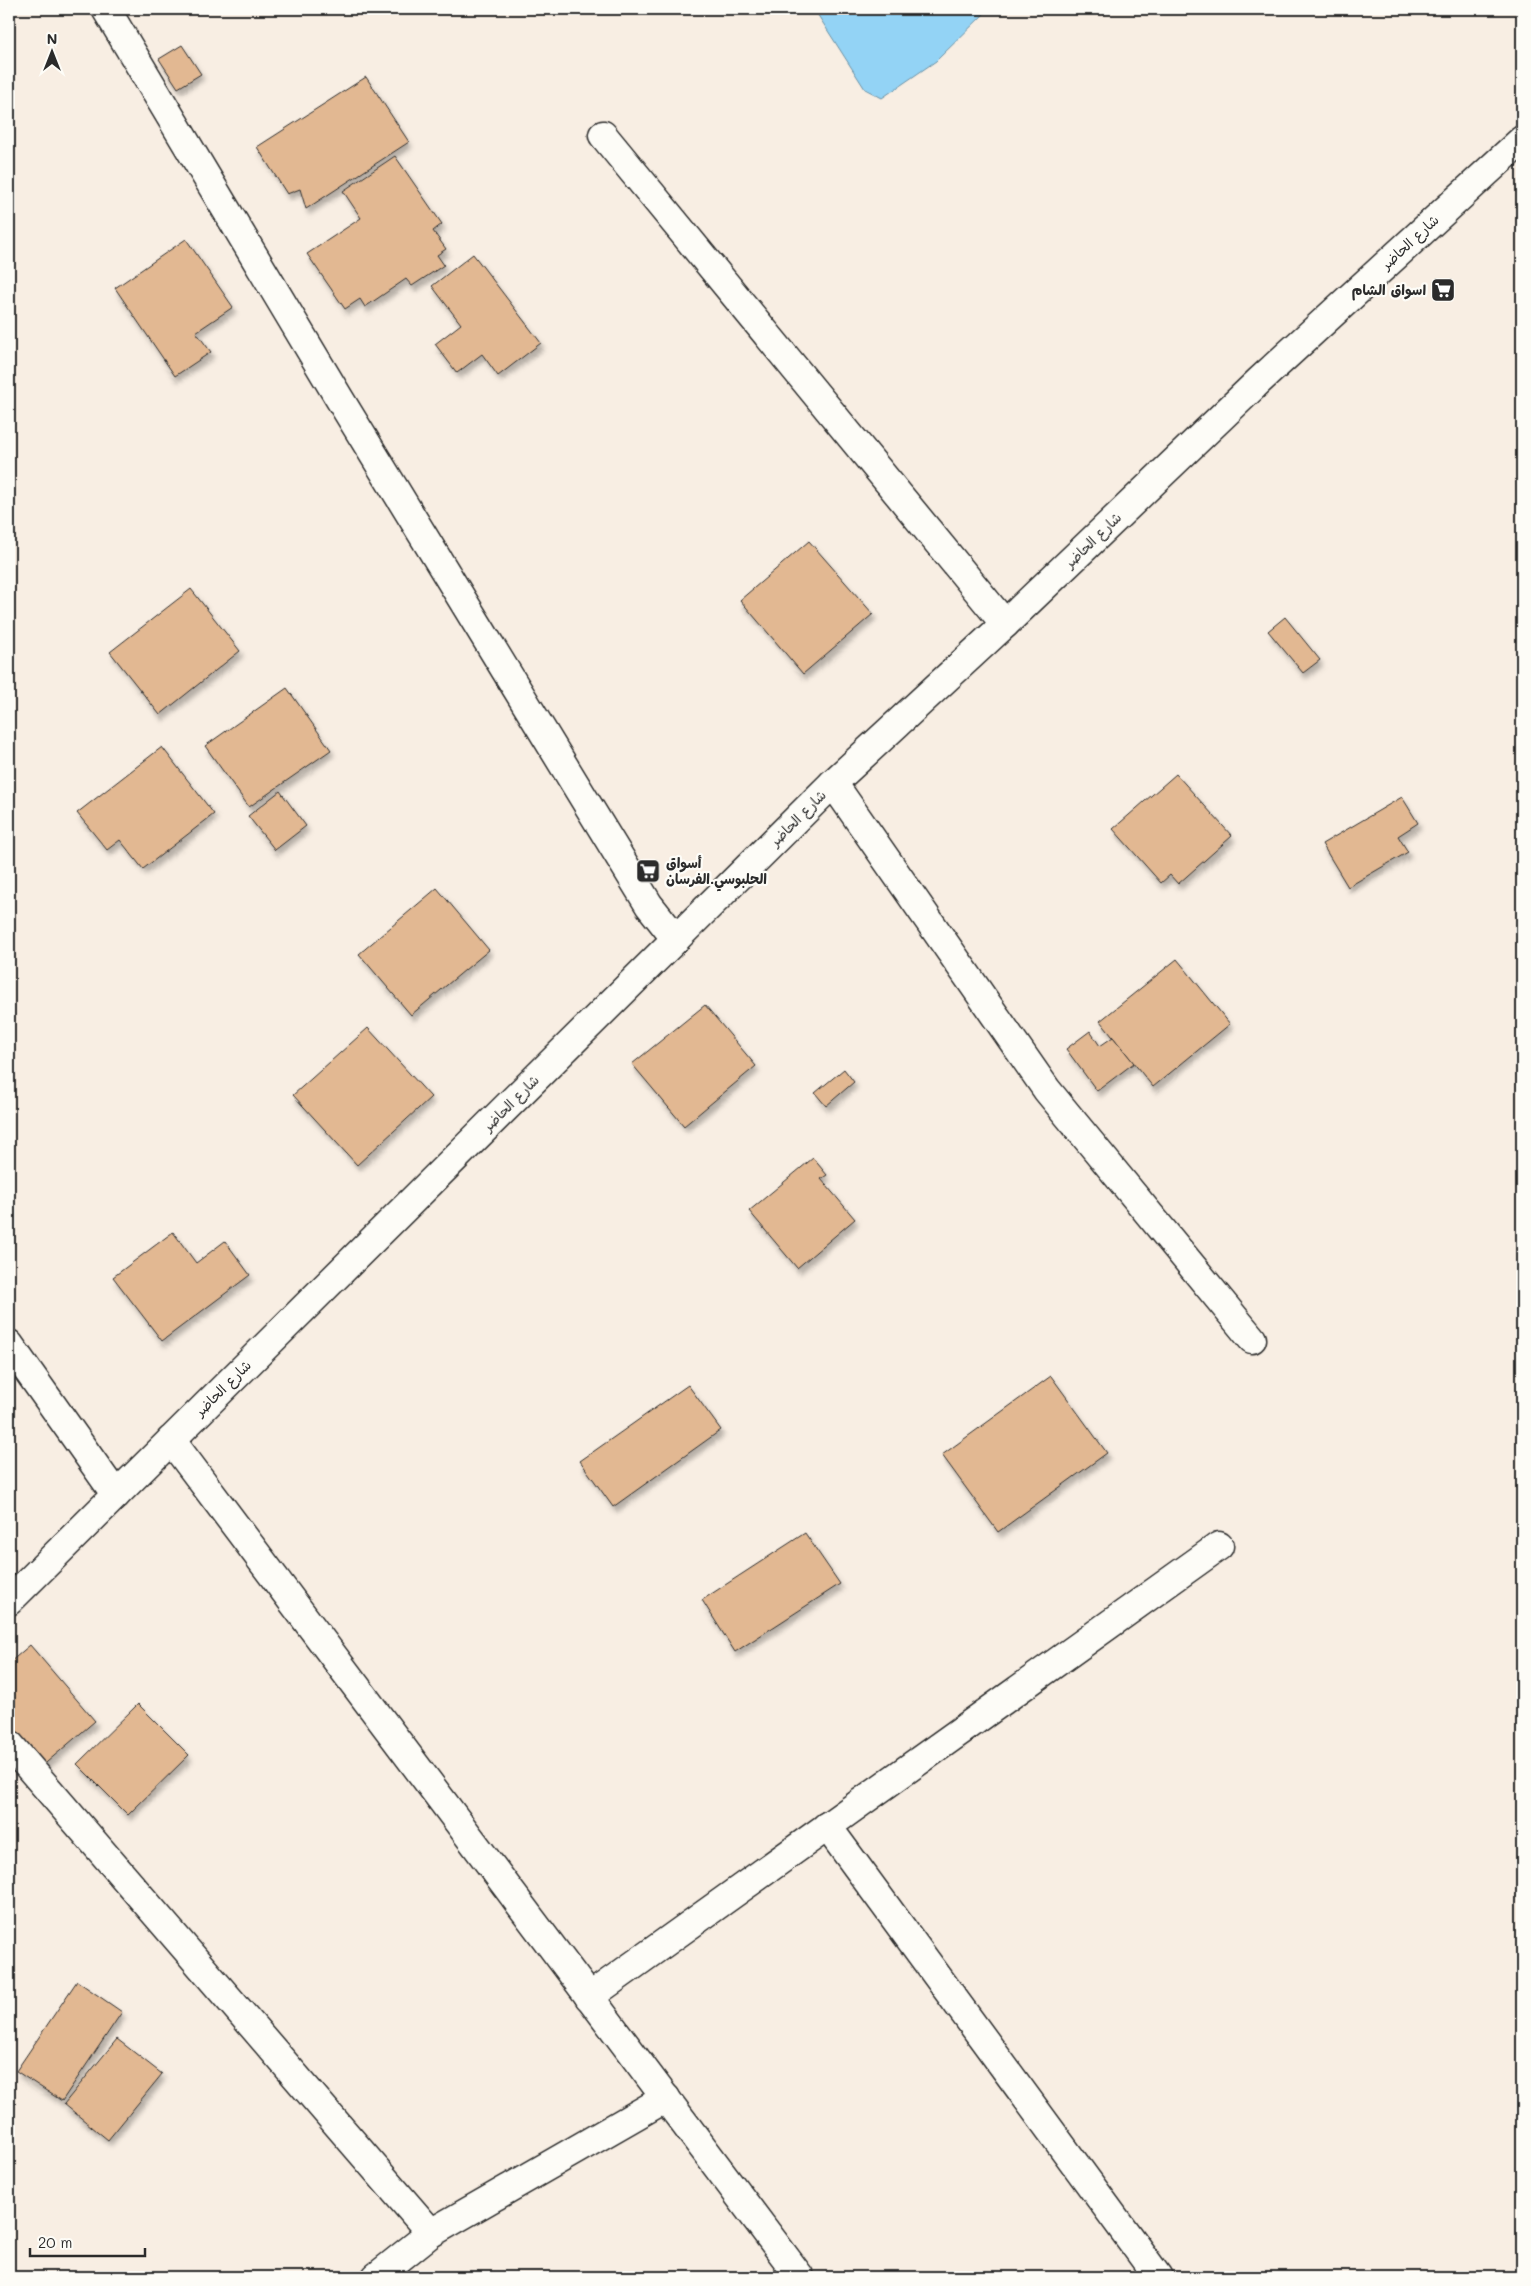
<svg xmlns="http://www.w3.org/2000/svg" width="1531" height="2286" font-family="Mali,'Playpen Sans Arabic',sans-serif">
<defs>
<filter id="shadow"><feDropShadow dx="3" dy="5.5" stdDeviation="2.5" flood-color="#0004"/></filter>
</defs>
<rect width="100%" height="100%" fill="#f8eee3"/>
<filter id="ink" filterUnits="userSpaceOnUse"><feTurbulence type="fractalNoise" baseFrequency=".02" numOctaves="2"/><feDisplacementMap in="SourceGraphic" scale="10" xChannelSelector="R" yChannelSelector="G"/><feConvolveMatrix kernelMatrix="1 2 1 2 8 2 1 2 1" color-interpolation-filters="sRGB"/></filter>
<g filter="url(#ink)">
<!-- water -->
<path fill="#93d3f5" stroke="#6990a4" d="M 814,9 L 989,9 L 936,61 L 882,98 L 865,89 Z"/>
<!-- building -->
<g fill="#e2b892" stroke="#2b2b2b" filter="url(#shadow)">
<path d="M 182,45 L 201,74 L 178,88 L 159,59 Z"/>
<path d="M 366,77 L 409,142 L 306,209 L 300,189 L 287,194 L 257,147 Z"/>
<path d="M 395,156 L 442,224 L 433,231 L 446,249 L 437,255 L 444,265 L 412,286 L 406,279 L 365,307 L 360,299 L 345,309 L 307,254 L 361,218 L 343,191 Z"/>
<path d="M 186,239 L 233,307 L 196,332 L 211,352 L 175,376 L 115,288 Z"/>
<path d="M 473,254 L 541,343 L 498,376 L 482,354 L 457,373 L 435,344 L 461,324 L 432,286 Z"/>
<path d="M 809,541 L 873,614 L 803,674 L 740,600 Z"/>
<path d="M 191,589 L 240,651 L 160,715 L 110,652 Z"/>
<path d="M 1285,617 L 1320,660 L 1303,673 L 1268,631 Z"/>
<path d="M 287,688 L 331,750 L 249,807 L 205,746 Z"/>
<path d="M 162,747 L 214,814 L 143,869 L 120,840 L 107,850 L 77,813 Z"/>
<path d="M 1176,774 L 1232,836 L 1178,884 L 1170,875 L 1161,883 L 1113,829 Z"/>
<path d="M 280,791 L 306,826 L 275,850 L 248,816 Z"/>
<path d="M 1402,797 L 1418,823 L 1398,836 L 1408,852 L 1348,887 L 1322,844 Z"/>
<path d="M 437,888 L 489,950 L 411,1015 L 359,954 Z"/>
<path d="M 1177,959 L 1230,1024 L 1153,1087 L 1100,1021 Z"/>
<path d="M 705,1005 L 756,1066 L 684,1126 L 632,1064 Z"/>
<path d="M 368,1028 L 431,1097 L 357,1165 L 293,1095 Z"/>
<path d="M 1090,1031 L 1100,1046 L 1113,1037 L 1134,1063 L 1097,1091 L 1066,1049 Z"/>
<path d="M 844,1069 L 854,1082 L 826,1106 L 815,1093 Z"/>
<path d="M 813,1158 L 827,1175 L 821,1179 L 855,1219 L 797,1268 L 749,1211 Z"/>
<path d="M 173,1232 L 196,1263 L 225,1241 L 250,1275 L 162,1341 L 113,1277 Z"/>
<path d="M 1051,1376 L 1107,1453 L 998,1532 L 942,1455 Z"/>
<path d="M 688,1385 L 721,1430 L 613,1507 L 580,1461 Z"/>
<path d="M 805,1533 L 840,1584 L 735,1652 L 702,1600 Z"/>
<path d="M 30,1645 L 95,1721 L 40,1768 L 9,1731 L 9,1663 Z"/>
<path d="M 138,1704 L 189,1755 L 128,1815 L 77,1764 Z"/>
<path d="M 77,1981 L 122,2012 L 62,2101 L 16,2071 Z"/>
<path d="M 117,2039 L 162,2074 L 108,2140 L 64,2104 Z"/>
</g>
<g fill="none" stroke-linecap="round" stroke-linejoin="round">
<defs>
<g id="street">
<path d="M 106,9 L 339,398 L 649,905 L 676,939"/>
<path d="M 603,135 L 1005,624"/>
<path d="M 833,783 L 1047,1090 L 1252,1339"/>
<path d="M 9,1344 L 116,1495"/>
<path d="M 171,1440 L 800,2277"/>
<path d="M 9,1601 L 833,783 L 1005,624 L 1259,381 L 1522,140"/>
<path d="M 9,1744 L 431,2233"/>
<path d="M 827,1826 L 1158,2277"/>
<path d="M 589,1997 L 1219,1546"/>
<path d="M 376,2277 L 431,2233 L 666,2098"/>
</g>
</defs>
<!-- street casing -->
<use href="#street" stroke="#2b2b2b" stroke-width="31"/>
<!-- street -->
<use href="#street" stroke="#fdfcf7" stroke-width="28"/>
</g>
</g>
<!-- icons -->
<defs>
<symbol id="supermarket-square" viewBox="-11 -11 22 22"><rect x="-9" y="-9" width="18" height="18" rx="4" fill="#2b2b2b" stroke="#fdfcf7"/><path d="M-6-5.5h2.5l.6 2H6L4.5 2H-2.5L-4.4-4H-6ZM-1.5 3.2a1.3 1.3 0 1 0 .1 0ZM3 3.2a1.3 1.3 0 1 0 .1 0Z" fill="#fff"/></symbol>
</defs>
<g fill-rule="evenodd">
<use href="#supermarket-square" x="1429" y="276" width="28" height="28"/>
<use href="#supermarket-square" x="634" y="857" width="28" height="28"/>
</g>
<g text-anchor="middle" stroke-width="4.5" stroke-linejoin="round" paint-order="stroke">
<!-- street labels -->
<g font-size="14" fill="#2b2b2b" stroke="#fdfcf7">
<text transform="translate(1410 242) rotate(-43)" y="5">شارع الحاضر</text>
<text transform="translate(1093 540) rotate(-44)" y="5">شارع الحاضر</text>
<text transform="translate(798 818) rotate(-45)" y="5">شارع الحاضر</text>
<text transform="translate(511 1103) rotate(-45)" y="5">شارع الحاضر</text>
<text transform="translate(223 1388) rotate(-45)" y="5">شارع الحاضر</text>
</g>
<!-- poi labels -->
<g font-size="14" font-weight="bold" fill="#2b2b2b" stroke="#fdfcf7" text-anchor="end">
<text x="1426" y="295">اسواق الشام</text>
<text x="666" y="868" text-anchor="start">أسواق<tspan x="666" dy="16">الحلبوسي.الفرسان</tspan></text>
</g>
</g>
<!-- margin -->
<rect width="1531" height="2286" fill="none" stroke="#fdfcf7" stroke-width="30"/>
<rect x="15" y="15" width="1501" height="2256" fill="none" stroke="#2b2b2b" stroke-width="2" filter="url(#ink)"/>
<!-- north arrow -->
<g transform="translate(52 52)" stroke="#fdfcf7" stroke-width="4" paint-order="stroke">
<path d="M0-4L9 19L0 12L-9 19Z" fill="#2b2b2b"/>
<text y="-8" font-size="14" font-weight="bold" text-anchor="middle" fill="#2b2b2b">N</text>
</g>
<!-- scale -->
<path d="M30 2248v8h115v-8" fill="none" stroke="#2b2b2b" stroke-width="2.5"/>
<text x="38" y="2248" font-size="15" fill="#2b2b2b" stroke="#fdfcf7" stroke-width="4" paint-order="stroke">20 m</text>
</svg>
